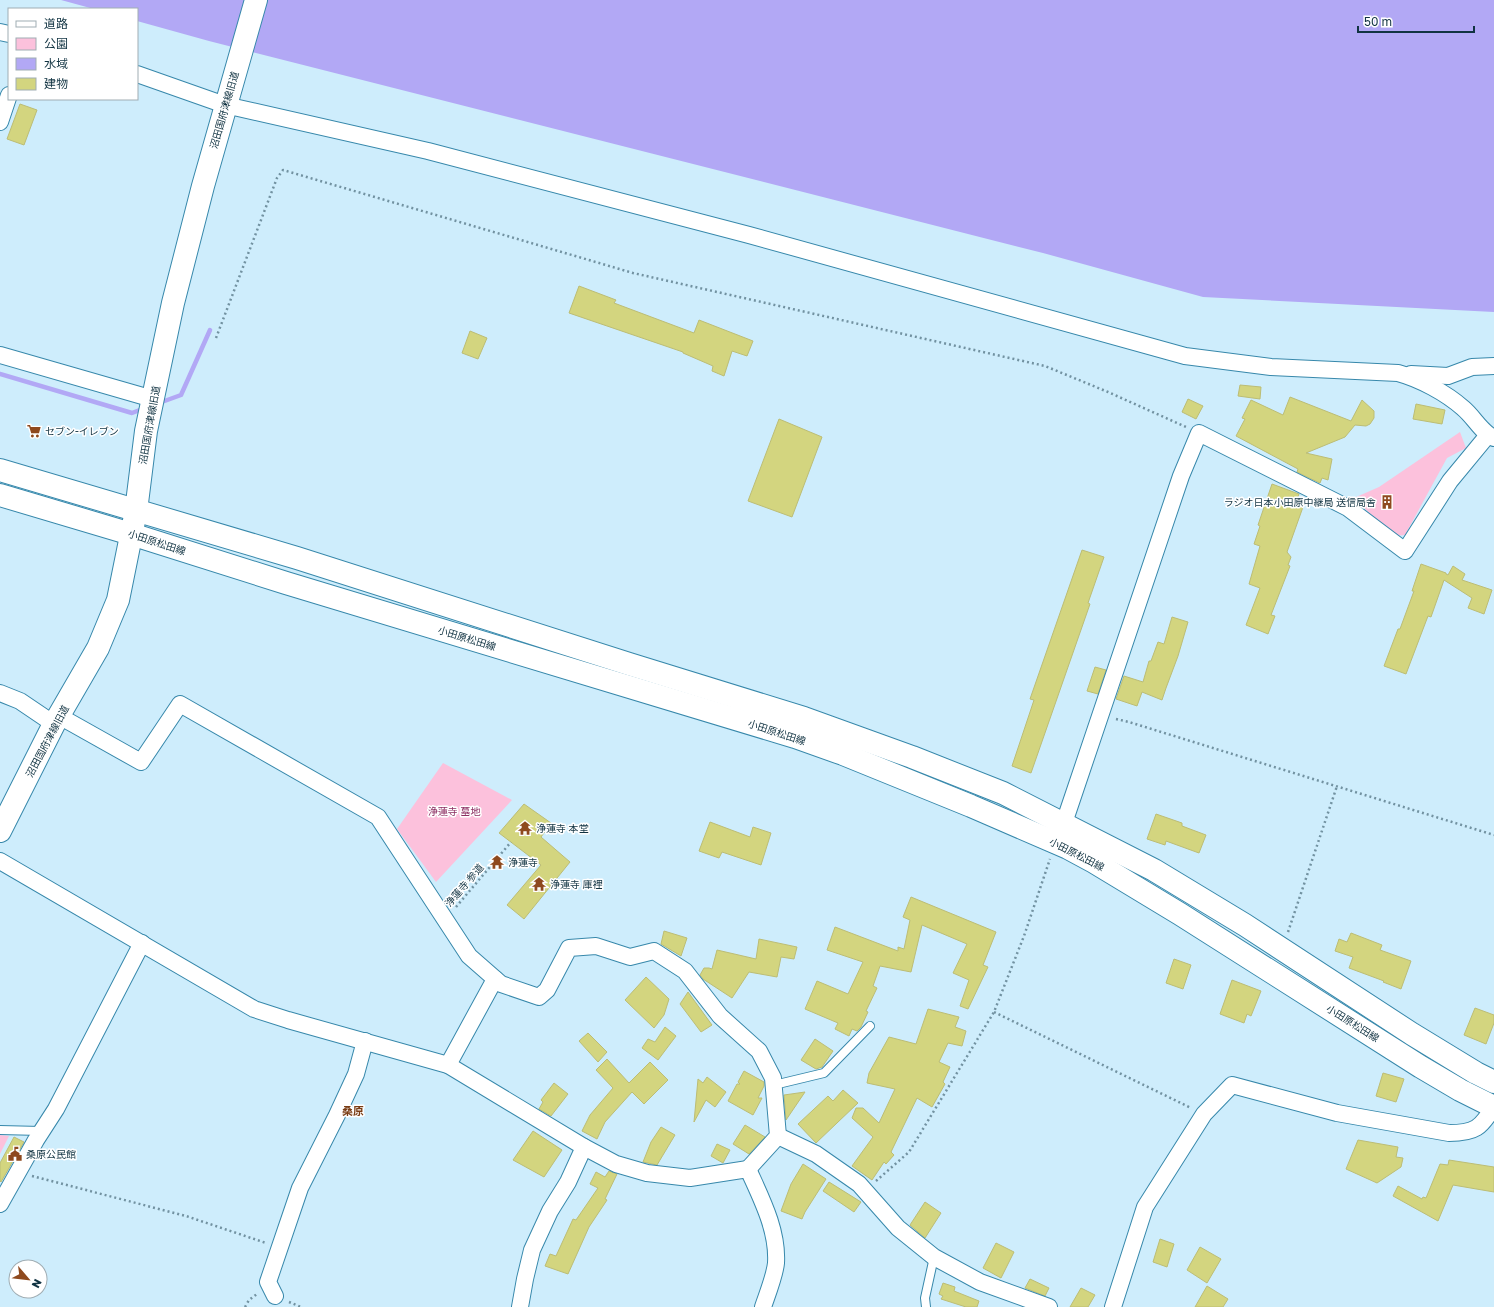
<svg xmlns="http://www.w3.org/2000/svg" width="1494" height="1307" font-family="'Golos Text','Noto Sans JP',sans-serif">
<rect width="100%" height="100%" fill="#ceedfc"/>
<!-- green -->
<g fill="#fcc1dc">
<path d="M 1460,432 L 1466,448 L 1447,458 L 1405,535 L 1393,536 L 1354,498 L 1379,487 Z"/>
<path d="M 443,763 L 512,800 L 436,882 L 397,829 Z"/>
<path d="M 0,1135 L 9,1136 L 0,1154 Z"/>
</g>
<!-- water -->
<path fill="#b2a8f5" d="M 61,0 L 1494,0 L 1494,312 L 1203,297 L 1043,253 L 209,41 L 137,21 L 137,9 L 94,9 Z"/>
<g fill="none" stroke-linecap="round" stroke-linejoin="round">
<!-- stream -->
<g stroke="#b2a8f5" stroke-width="4.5">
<path d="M 0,374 L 132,413 L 145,408"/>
<path d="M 159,403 L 181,395 L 210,330"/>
</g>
</g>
<!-- building -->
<g fill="#d3d57f" stroke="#bcbd75">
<path d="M 20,104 L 37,110 L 24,145 L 7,139 Z"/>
<path d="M 579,286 L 616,300 L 614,303 L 694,333 L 699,320 L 753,341 L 747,356 L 732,351 L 724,376 L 712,371 L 713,366 L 683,353 L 683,352 L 569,313 Z"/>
<path d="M 470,331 L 487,338 L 478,359 L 462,353 Z"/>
<path d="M 1240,385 L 1261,387 L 1260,399 L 1238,396 Z"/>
<path d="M 1290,397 L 1351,421 L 1362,400 L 1374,411 L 1374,418 L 1370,424 L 1366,426 L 1355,425 L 1345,437 L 1306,453 L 1332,459 L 1328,480 L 1322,478 L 1320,483 L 1307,477 L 1297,472 L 1298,469 L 1236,436 L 1245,419 L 1242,418 L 1251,400 L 1283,415 Z"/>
<path d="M 1188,399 L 1203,406 L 1196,419 L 1182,412 Z"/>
<path d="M 1416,404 L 1445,410 L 1442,424 L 1413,419 Z"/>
<path d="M 779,419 L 822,437 L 792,517 L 748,501 Z"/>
<path d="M 1272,484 L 1299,494 L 1295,505 L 1303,507 L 1287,552 L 1291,557 L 1288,565 L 1290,566 L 1271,615 L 1275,616 L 1268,634 L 1246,625 L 1260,588 L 1249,584 L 1260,546 L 1254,544 L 1260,526 L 1258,525 Z"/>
<path d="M 1082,550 L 1104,557 L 1088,603 L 1090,604 L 1031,773 L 1012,766 L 1034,700 L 1030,699 Z"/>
<path d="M 1421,564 L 1446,573 L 1446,574 L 1448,575 L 1453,566 L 1465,574 L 1462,580 L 1492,590 L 1484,614 L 1468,608 L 1472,598 L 1444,580 L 1431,617 L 1428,616 L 1406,674 L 1384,666 L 1398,629 L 1400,629 L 1414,591 L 1412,591 Z"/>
<path d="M 1172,617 L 1188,622 L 1178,656 L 1166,688 L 1162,700 L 1142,692 L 1137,706 L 1116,699 L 1124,676 L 1143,682 L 1149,661 L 1151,661 L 1158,642 L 1164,644 Z"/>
<path d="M 1095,667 L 1106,670 L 1098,694 L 1087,691 Z"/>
<path d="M 524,804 L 551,823 L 541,837 L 570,862 L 524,919 L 507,905 L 541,865 L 499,833 Z"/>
<path d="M 1156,814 L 1182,823 L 1182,826 L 1206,835 L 1199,853 L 1166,841 L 1165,845 L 1147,839 Z"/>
<path d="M 710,822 L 750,837 L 753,827 L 771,833 L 761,865 L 722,852 L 719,858 L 699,851 Z"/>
<path d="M 911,897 L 996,932 L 983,965 L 988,967 L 968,1009 L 960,1006 L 969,980 L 953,973 L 967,944 L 922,925 L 911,972 L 880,966 L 873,986 L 877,988 L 866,1011 L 868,1012 L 861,1027 L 857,1031 L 852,1029 L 849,1036 L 835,1029 L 838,1023 L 805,1009 L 817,981 L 848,994 L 863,962 L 827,950 L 835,927 L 898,951 L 898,947 L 904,949 L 910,920 L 903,917 Z"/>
<path d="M 664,931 L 687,938 L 681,956 L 661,944 Z"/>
<path d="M 1351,933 L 1382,945 L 1380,950 L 1411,961 L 1401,989 L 1383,982 L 1384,981 L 1349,968 L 1353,957 L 1335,951 L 1339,939 L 1347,942 Z"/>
<path d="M 759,939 L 797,947 L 794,959 L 781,957 L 777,977 L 749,972 L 732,998 L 703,979 L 700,975 L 704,968 L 709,968 L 712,969 L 717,950 L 756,959 Z"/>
<path d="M 1174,959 L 1191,965 L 1183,989 L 1166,983 Z"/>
<path d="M 646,977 L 669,999 L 664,1015 L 654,1028 L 625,1000 Z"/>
<path d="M 1232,980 L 1261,991 L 1251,1016 L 1247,1014 L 1244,1023 L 1220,1014 Z"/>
<path d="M 688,992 L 712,1025 L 701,1032 L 680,1004 Z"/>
<path d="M 1475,1008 L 1494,1015 L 1494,1023 L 1486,1044 L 1464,1035 Z"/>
<path d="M 928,1009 L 959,1017 L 955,1027 L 966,1031 L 962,1046 L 948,1043 L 939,1062 L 950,1067 L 943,1082 L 945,1084 L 932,1107 L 917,1098 L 891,1152 L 894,1155 L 886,1164 L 884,1162 L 872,1180 L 852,1166 L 873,1137 L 852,1118 L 856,1108 L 863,1108 L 879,1123 L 895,1089 L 867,1083 L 869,1073 L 889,1037 L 916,1044 Z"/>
<path d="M 665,1027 L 676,1036 L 658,1060 L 642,1048 L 648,1039 L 655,1042 Z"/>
<path d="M 588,1033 L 607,1052 L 598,1062 L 579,1041 Z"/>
<path d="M 815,1039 L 833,1051 L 822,1067 L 816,1069 L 801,1060 Z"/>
<path d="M 607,1059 L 629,1083 L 650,1062 L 668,1080 L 644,1104 L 632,1092 L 605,1122 L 597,1139 L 582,1131 L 590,1115 L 613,1088 L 596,1070 Z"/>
<path d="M 744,1071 L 764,1082 L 764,1086 L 758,1098 L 762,1098 L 753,1115 L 728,1101 L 737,1084 L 740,1084 L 738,1082 Z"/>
<path d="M 1383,1073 L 1404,1079 L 1396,1102 L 1376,1096 Z"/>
<path d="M 707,1077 L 726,1092 L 715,1107 L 706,1100 L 694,1122 L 698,1079 L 703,1083 Z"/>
<path d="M 554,1083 L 568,1094 L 551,1116 L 539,1109 L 543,1102 L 541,1100 Z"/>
<path d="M 843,1090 L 858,1103 L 816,1143 L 798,1124 L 828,1096 L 833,1101 Z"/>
<path d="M 805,1092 L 786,1120 L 784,1095 Z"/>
<path d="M 745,1125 L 765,1137 L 749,1154 L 733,1144 Z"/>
<path d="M 661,1127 L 675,1135 L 657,1165 L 643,1162 L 651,1142 Z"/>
<path d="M 533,1131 L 562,1150 L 544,1177 L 513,1160 Z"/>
<path d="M 14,1137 L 24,1142 L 1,1182 L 0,1181 L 0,1163 Z"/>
<path d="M 1358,1140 L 1398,1147 L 1396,1157 L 1403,1158 L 1401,1167 L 1377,1183 L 1346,1169 Z"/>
<path d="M 717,1144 L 730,1150 L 723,1163 L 711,1156 Z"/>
<path d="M 1449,1160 L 1494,1167 L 1494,1192 L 1453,1185 L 1438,1221 L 1393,1196 L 1398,1186 L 1422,1199 L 1423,1197 L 1426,1198 L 1440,1164 L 1448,1165 Z"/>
<path d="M 803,1164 L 826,1179 L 805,1212 L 802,1219 L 781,1211 L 791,1184 Z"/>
<path d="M 609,1171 L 617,1174 L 605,1199 L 607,1200 L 589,1227 L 568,1274 L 545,1266 L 550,1254 L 556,1256 L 573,1219 L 576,1220 L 598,1188 L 590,1184 L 596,1172 L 605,1177 Z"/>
<path d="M 829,1182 L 861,1202 L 854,1212 L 823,1191 Z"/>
<path d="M 925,1202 L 941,1213 L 925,1238 L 910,1225 Z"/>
<path d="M 1160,1239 L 1174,1244 L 1167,1267 L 1153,1262 Z"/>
<path d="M 996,1243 L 1014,1252 L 1001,1278 L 983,1268 Z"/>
<path d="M 1200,1247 L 1221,1259 L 1207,1283 L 1187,1270 Z"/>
<path d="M 1030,1279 L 1049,1288 L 1045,1296 L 1025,1288 Z"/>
<path d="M 943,1283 L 955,1287 L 954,1291 L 979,1301 L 977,1307 L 966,1307 L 941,1299 L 943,1296 L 939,1294 Z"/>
<path d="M 1207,1286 L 1228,1299 L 1223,1307 L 1195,1307 Z"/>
<path d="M 1081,1288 L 1095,1295 L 1088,1307 L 1070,1307 Z"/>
</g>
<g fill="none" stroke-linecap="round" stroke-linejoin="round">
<defs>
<g id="lane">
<path d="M 774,1085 L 824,1073 L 870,1026"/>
<path d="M 0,1130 L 41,1131"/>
<path d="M 926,1307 L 925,1298 L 934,1257"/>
</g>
<g id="street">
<path d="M 0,32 L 9,34"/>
<path d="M 137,74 L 225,105 L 428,151 L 749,235 L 1185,356 L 1271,367 L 1398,373 C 1420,379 1446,393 1463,408 C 1474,417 1481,432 1494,438"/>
<path d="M 0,122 L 9,95"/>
<path d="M 0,355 L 153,399"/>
<path d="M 1411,374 L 1448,376 L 1472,367 L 1494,366"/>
<path d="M 0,693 L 20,701 L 54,724"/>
<path d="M 59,716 L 141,762 L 180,704 L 378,817 L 469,956 L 501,984 L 539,997 L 547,990 L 569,948 L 596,946 L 630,957 L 654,951 L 685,971 L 720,1016 L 759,1051 L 773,1078 L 778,1136 L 748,1169"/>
<path d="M 1064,823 L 1181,476 L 1199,433 L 1348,508 L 1405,551 L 1450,481 L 1488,435"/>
<path d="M 0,861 L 254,1009 L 288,1020 L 448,1065 L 584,1147"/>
<path d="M 448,1065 L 495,979"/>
<path d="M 778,1136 L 816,1154 L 859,1184 L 898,1228 L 934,1257 L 980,1282 L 1049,1307"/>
<path d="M 0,1204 L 36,1140 L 56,1109 L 142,943"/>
<path d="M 275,1296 L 268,1282 L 300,1188 L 337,1115 L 356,1074 L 365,1041"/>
<path d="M 520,1307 L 525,1279 L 532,1250 L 550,1211 L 568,1182 L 584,1147 L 616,1164 L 647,1173 L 690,1178 L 748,1169 C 761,1198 778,1230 776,1263 C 775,1275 767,1295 763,1307"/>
<path d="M 1113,1307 L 1145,1207 L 1204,1114 L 1232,1085 L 1337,1113 L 1449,1133 C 1475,1133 1481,1128 1494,1106"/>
</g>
<g id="secondary">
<path d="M 0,470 L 297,558 L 629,664 L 804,718 L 912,757 L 1003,793 L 1154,870 L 1245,925 L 1412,1034 L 1476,1073 L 1494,1082"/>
<path d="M 0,495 L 131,534 L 286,583 L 795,737 L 843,754 L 971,806 L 1068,848 L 1094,862 L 1180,914 L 1421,1067 L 1460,1090 L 1494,1107"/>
<path d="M 0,831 L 54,724 L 98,648 L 118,600 L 136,511 L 146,431 L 173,303 L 203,186 L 256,0"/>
</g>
</defs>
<!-- lane casing -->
<use href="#lane" stroke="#3788ab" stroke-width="10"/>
<!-- street casing -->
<use href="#street" stroke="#3788ab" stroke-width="18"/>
<!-- secondary casing -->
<use href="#secondary" stroke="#3788ab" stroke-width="24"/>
<!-- path -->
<g stroke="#7292a1" stroke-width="2.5" stroke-dasharray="2 3" stroke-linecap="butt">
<path d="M 216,338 L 277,178 L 283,170 L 633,273 L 1045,366 L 1108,392 L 1186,427"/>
<path d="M 1116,719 L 1129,722 L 1494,835"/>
<path d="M 456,907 L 511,842"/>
<path d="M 1288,932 L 1337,786"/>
<path d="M 994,1012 L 1191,1108"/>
<path d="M 32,1176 L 186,1216 L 266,1243"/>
<path d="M 876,1181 L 909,1152 L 994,1012 L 1024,936 L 1050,859"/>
<path d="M 289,1302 L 301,1307"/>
<path d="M 245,1307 L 249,1300 L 257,1294"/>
</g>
<!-- lane -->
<use href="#lane" stroke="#fff" stroke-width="8"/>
<!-- street -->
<use href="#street" stroke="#fff" stroke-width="16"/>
<!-- secondary -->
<use href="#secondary" stroke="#fff" stroke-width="22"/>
</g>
<!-- icons -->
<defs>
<symbol id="supermarket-bare" viewBox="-9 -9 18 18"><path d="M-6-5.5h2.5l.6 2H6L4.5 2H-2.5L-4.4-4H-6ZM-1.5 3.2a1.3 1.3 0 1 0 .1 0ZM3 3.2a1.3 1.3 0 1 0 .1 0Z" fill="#8e491e" stroke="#fff" stroke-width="2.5" paint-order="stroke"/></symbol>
<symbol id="building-bare" viewBox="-9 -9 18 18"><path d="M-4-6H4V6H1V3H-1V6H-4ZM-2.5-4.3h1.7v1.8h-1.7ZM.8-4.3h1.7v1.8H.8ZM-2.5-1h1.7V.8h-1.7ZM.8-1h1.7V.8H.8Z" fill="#8e491e" stroke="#fff" stroke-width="2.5" paint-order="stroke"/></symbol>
<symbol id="temple-bare" viewBox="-9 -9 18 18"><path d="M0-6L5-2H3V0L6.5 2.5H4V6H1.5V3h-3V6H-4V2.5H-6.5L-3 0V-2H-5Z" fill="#8e491e" stroke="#fff" stroke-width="2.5" paint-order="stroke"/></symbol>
<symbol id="civic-bare" viewBox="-9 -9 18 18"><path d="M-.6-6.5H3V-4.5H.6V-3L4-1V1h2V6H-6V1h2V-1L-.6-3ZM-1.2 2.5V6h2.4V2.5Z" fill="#8e491e" stroke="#fff" stroke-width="2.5" paint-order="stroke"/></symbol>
</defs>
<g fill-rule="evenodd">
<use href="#supermarket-bare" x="24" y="421" width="20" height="20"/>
<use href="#building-bare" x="1377" y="492" width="20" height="20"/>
<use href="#temple-bare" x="515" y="818" width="20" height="20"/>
<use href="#temple-bare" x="487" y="852" width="20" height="20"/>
<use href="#temple-bare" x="529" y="874" width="20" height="20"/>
<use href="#civic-bare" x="5" y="1144" width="20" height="20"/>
</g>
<g text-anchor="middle" stroke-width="3" stroke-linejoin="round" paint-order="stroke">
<!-- street labels -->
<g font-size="10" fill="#113342" stroke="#fff">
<text transform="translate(224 110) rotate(-74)" y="4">沼田国府津線旧道</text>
<text transform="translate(149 425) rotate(-80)" y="4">沼田国府津線旧道</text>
<text transform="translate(157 542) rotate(18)" y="4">小田原松田線</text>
<text transform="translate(467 638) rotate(17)" y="4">小田原松田線</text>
<text transform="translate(777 732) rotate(18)" y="4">小田原松田線</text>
<text transform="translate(47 741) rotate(-62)" y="4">沼田国府津線旧道</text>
<text transform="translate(1077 854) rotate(27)" y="4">小田原松田線</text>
<text transform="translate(464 885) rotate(-49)" y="4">浄蓮寺 参道</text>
<text transform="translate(1353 1023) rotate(32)" y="4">小田原松田線</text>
</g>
<!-- poi labels -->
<g font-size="10" fill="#113342" stroke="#fff" text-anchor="start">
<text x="45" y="435">セブン-イレブン</text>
<text x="1376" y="506" text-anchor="end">ラジオ日本小田原中継局 送信局舎</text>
<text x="536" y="832">浄蓮寺 本堂</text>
<text x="508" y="866">浄蓮寺</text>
<text x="550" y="888">浄蓮寺 庫裡</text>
<text x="26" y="1158">桑原公民館</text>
</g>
<!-- park labels -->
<g font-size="10" fill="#8c2e62" stroke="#fff">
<text x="454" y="815">浄蓮寺 墓地</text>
</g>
<!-- neighbourhood labels -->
<g font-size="11" font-weight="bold" fill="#7a3d15" stroke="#fff">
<text x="353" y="1115">桑原</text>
</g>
</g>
<!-- legend -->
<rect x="8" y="8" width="130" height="92" fill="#ffffff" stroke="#a0adb3"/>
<rect x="16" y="21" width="20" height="6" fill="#ffffff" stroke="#a0adb3"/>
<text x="44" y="28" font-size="12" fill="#113342">道路</text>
<rect x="16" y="38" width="20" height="12" fill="#fcc1dc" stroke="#a0adb3"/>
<text x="44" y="48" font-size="12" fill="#113342">公園</text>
<rect x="16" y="58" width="20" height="12" fill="#b2a8f5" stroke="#a0adb3"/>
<text x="44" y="68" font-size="12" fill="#113342">水域</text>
<rect x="16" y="78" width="20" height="12" fill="#d3d57f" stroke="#a0adb3"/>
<text x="44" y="88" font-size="12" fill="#113342">建物</text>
<!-- north arrow -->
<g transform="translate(28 1279) rotate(118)"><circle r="19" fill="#ffffff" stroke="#a0adb3"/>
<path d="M0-3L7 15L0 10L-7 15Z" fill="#8e491e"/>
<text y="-6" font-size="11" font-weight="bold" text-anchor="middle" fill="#113342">N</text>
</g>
<!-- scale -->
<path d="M1358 26v6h116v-6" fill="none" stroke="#113342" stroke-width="2"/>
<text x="1364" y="26" font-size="12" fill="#113342" stroke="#ffffff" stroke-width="3" paint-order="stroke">50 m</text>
</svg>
